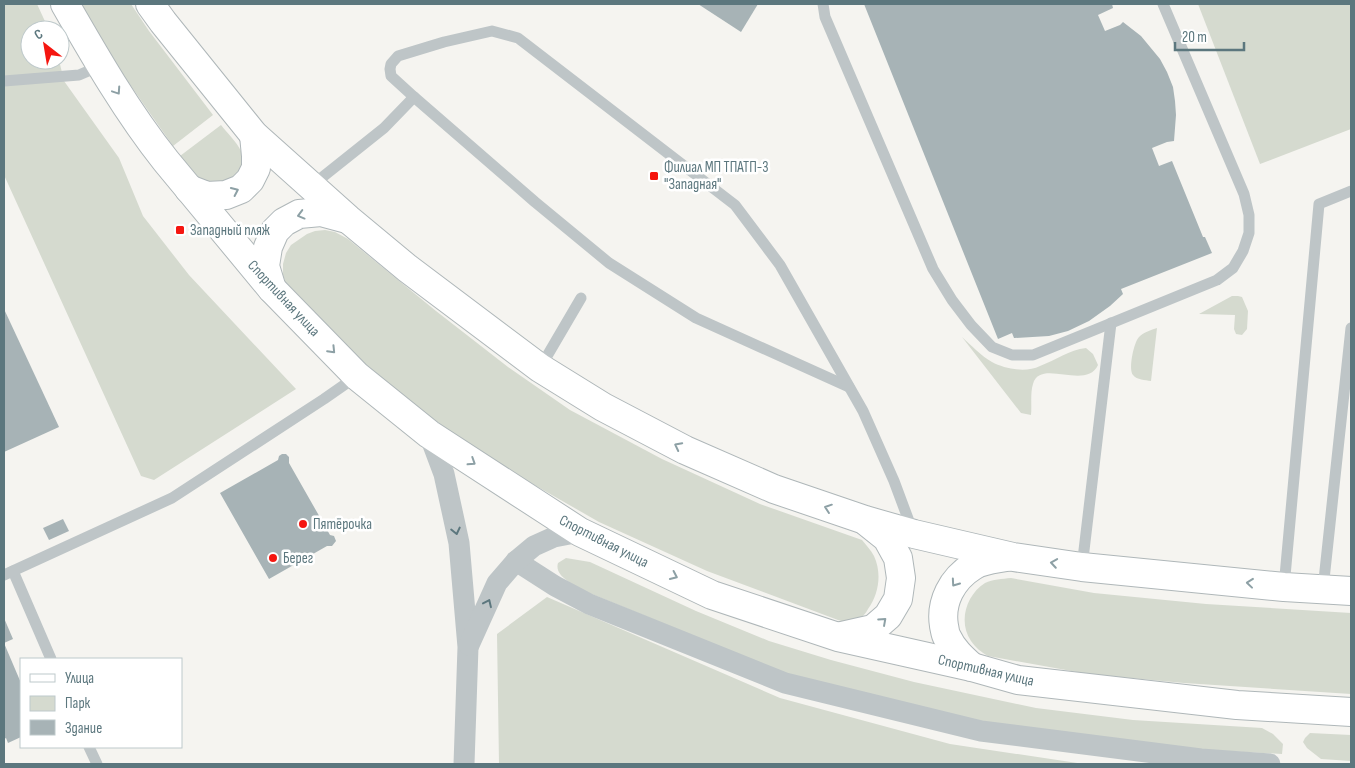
<svg xmlns="http://www.w3.org/2000/svg" width="1355" height="768" font-family="'Sofia Sans Condensed',sans-serif">
<rect width="100%" height="100%" fill="#f5f4f0"/>
<!-- green -->
<g fill="#d5dacf">
<path d="M 4,4 L 37,4 L 49,30 L 30,30 L 30,60 L 59,60 L 64,81 L 119,158 L 143,216 L 189,275 L 296,389 L 154,480 L 141,476 L 4,175 Z"/>
<path d="M 80,4 L 131,4 L 149,31 L 213,115 L 173,146 C 141,100 107,54 80,4 Z"/>
<path d="M 1198,4 L 1351,4 L 1351,129 L 1260,164 Z"/>
<path d="M 221,125 C 227,133 236,141 241,151 C 247,166 235,180 221,184 C 216,186 207,183 201,182 L 180,156 Z"/>
<path d="M 325,230 L 335,232 L 348,239 L 436,311 L 508,367 L 570,410 L 662,459 L 760,504 L 862,540 C 866,545 871,550 874,556 C 882,573 879,594 868,609 C 866,613 862,618 857,620 C 851,622 845,622 838,620 L 707,571 L 599,522 L 510,471 L 448,431 L 374,373 L 318,321 L 286,284 L 283,275 L 283,264 L 286,253 L 291,245 L 307,234 L 315,231 Z"/>
<path d="M 1232,296 L 1238,296 L 1242,297 L 1248,311 L 1247,329 L 1242,335 L 1236,334 L 1234,329 L 1235,315 L 1199,314 Z"/>
<path d="M 1157,328 L 1151,381 C 1145,380 1137,380 1133,375 C 1128,369 1134,342 1139,337 C 1144,332 1151,330 1157,328 Z"/>
<path d="M 962,337 C 971,345 981,356 992,362 C 1005,369 1026,373 1040,366 C 1056,360 1069,350 1086,348 L 1093,354 L 1098,365 C 1086,391 1040,358 1033,384 C 1030,393 1032,406 1031,415 L 1021,413 Z"/>
<path d="M 566,558 L 590,562 L 696,611 L 769,641 L 831,660 L 914,682 L 1036,708 L 1133,720 L 1262,728 L 1273,734 L 1283,744 L 1282,754 L 1170,748 L 970,721 L 794,677 L 582,590 C 573,584 554,576 558,563 Z"/>
<path d="M 1011,578 L 1094,593 L 1206,604 L 1351,613 L 1351,694 L 1184,683 L 1088,674 L 988,656 C 981,652 976,648 971,641 C 958,622 966,595 985,583 C 993,579 1002,579 1011,578 Z"/>
<path d="M 547,597 L 780,698 L 950,744 L 1084,764 L 499,764 L 497,634 Z"/>
<path d="M 1310,733 L 1351,735 L 1351,761 L 1321,759 L 1307,748 L 1303,742 L 1305,738 Z"/>
</g>
<!-- building -->
<g fill="#a7b3b6">
<path d="M 698,4 L 758,4 L 741,32 Z"/>
<path d="M 864,4 L 1112,4 L 1113,8 L 1098,15 L 1105,31 L 1120,25 L 1123,22 L 1141,36 L 1160,59 L 1167,72 L 1173,87 L 1175,101 L 1176,115 L 1174,141 L 1167,142 L 1152,148 L 1159,166 L 1172,161 L 1203,237 L 1205,237 L 1212,253 L 1121,289 L 1123,294 L 1110,306 L 1089,321 L 1068,331 L 1049,336 L 1014,338 L 1012,333 L 998,339 Z"/>
<path d="M 4,309 L 59,427 L 4,452 Z"/>
<path d="M 282,454 L 286,454 L 289,457 L 289,463 L 330,535 L 334,536 L 336,541 L 332,546 L 327,546 L 269,579 L 220,493 L 278,460 L 279,456 Z"/>
<path d="M 63,519 L 69,531 L 49,540 L 43,528 Z"/>
<path d="M 4,618 L 13,639 L 4,643 L 21,683 L 21,737 L 8,743 L 6,738 L 4,739 Z"/>
</g>
<g fill="none" stroke-linecap="round" stroke-linejoin="round">
<defs>
<g id="primary">
<path d="M 65,4 C 96,58 127,112 166,161 L 272,289 L 357,376 L 429,434 L 580,532 L 712,595 L 838,637 L 972,667 L 1018,680 L 1237,705 L 1351,712"/>
<path d="M 150,4 L 163,22 L 254,135 L 348,219 L 407,268 L 540,368 L 603,407 L 685,450 L 774,489 L 865,520 L 914,534 L 1013,557 L 1082,567 L 1284,587 L 1351,591"/>
<path d="M 189,189 L 207,196 L 226,195 L 241,189 L 250,180 L 256,168 L 256,156 L 254,135"/>
<path d="M 272,289 L 265,266 L 268,247 L 275,231 L 284,222 L 299,214 L 321,212 L 347,219"/>
<path d="M 842,636 L 873,629 L 888,616 L 898,599 L 901,578 L 898,558 L 887,538 L 867,522"/>
<path d="M 972,667 C 962,658 953,650 947,637 C 945,634 945,630 944,626 C 940,602 952,579 973,566 C 982,560 996,559 1006,557"/>
</g>
</defs>
<!-- primary casing -->
<use href="#primary" stroke="#afb7b9" stroke-width="30"/>
<!-- service -->
<g stroke="#bec5c7" stroke-width="11">
<path d="M 823,4 L 825,17 L 933,269 L 952,300 L 971,325 L 992,347 L 1012,355 L 1033,355 L 1217,280 L 1233,268 L 1243,251 L 1249,233 L 1249,215 L 1244,194 L 1163,4"/>
<path d="M 4,81 L 79,75 L 100,66"/>
<path d="M 414,97 L 535,202 L 609,263 L 696,318 L 849,387"/>
<path d="M 310,187 L 384,128 L 414,97 L 391,76 L 390,69 L 391,64 L 398,56 L 444,42 L 492,31 L 518,38 L 735,205 L 780,265 L 863,411 L 894,481 L 913,532"/>
<path d="M 540,368 L 581,298"/>
<path d="M 1082,567 L 1111,323"/>
<path d="M 13,571 L 51,659"/>
<path d="M 4,575 L 172,498 L 324,399 L 357,376"/>
<path d="M 1284,587 L 1319,204 L 1351,191"/>
<path d="M 1323,589 L 1351,328"/>
<path d="M 89,747 L 97,764"/>
</g>
<!-- minor -->
<g stroke="#bec5c7" stroke-width="21">
<path d="M 429,434 L 444,474 L 459,543 L 468,647 L 464,764"/>
<path d="M 516,561 L 555,586 L 589,604 L 785,683 L 981,731 L 1201,759 L 1270,764"/>
<path d="M 469,645 L 497,583 L 516,561 L 534,546 L 554,537 L 580,532"/>
</g>
<!-- primary -->
<use href="#primary" stroke="#fff" stroke-width="28"/>
</g>
<!-- one-way arrows -->
<defs><path id="oneway-chevron" d="M-2-3.5L2.5 0L-2 3.5" fill="none" stroke-width="1.6" stroke-linecap="round" stroke-linejoin="round" transform="scale(1.25)"/></defs>
<g stroke="#8da0a5">
<use href="#oneway-chevron" transform="translate(117 91) rotate(56)"/>
<use href="#oneway-chevron" transform="translate(235 191) rotate(-25)"/>
<use href="#oneway-chevron" transform="translate(301 215) rotate(165)"/>
<use href="#oneway-chevron" transform="translate(332 350) rotate(46)"/>
<use href="#oneway-chevron" transform="translate(678 446) rotate(-153)"/>
<use href="#oneway-chevron" transform="translate(472 462) rotate(33)"/>
<use href="#oneway-chevron" transform="translate(828 508) rotate(-161)"/>
<use href="#oneway-chevron" transform="translate(1054 563) rotate(-171)"/>
<use href="#oneway-chevron" transform="translate(674 576) rotate(25)"/>
<use href="#oneway-chevron" transform="translate(955 583) rotate(125)"/>
<use href="#oneway-chevron" transform="translate(1250 583) rotate(-174)"/>
<use href="#oneway-chevron" transform="translate(883 621) rotate(-42)"/>
</g>
<g stroke="#5c777e">
<use href="#oneway-chevron" transform="translate(456 531) rotate(77)"/>
<use href="#oneway-chevron" transform="translate(488 603) rotate(-65)"/>
</g>
<!-- markers -->
<g fill="#f51610" stroke="#fff" stroke-width="2">
<rect x="649" y="171" width="10" height="10" rx="2.5"/>
<rect x="175" y="225" width="10" height="10" rx="2.5"/>
<circle cx="303" cy="524" r="5"/>
<circle cx="273" cy="558" r="5"/>
</g>
<g text-anchor="middle" stroke-width="5" stroke-linejoin="round" paint-order="stroke">
<!-- poi labels -->
<g font-size="15" fill="#5c777e" stroke="#fff" text-anchor="start">
<text x="664" y="172">Филиал МП ТПАТП-3<tspan x="664" dy="17">"Западная"</tspan></text>
<text x="190" y="235">Западный пляж</text>
<text x="313" y="529">Пятёрочка</text>
<text x="283" y="563">Берег</text>
</g>
<!-- street labels -->
<g font-size="15" fill="#5c777e" stroke="#fff">
<text transform="translate(284 298) rotate(47)" y="5">Спортивная улица</text>
<text transform="translate(604 541) rotate(27)" y="5">Спортивная улица</text>
<text transform="translate(986 670) rotate(13)" y="5">Спортивная улица</text>
</g>
</g>
<!-- border -->
<rect width="1355" height="768" fill="none" stroke="#5c777e" stroke-width="10"/>
<!-- legend -->
<rect x="20" y="658" width="162" height="90" fill="#ffffff" stroke="#bec9cb"/>
<rect x="30" y="674" width="25" height="8" fill="#ffffff" stroke="#bec9cb"/>
<text x="65" y="683" font-size="15" fill="#5c777e">Улица</text>
<rect x="30" y="696" width="25" height="15" fill="#d5dacf" stroke="#bec9cb"/>
<text x="65" y="708" font-size="15" fill="#5c777e">Парк</text>
<rect x="30" y="720" width="25" height="15" fill="#a7b3b6" stroke="#bec9cb"/>
<text x="65" y="733" font-size="15" fill="#5c777e">Здание</text>
<!-- north arrow -->
<g transform="translate(45 45) rotate(329)"><circle r="24" fill="#ffffff" stroke="#bec9cb"/>
<path d="M0-4L9 19L0 12L-9 19Z" fill="#f51610"/>
<text y="-8" font-size="14" font-weight="bold" text-anchor="middle" fill="#5c777e">С</text>
</g>
<!-- scale -->
<path d="M1175 42v8h69v-8" fill="none" stroke="#5c777e" stroke-width="2.5"/>
<text x="1182" y="42" font-size="15" fill="#5c777e" stroke="#ffffff" stroke-width="4" paint-order="stroke">20 m</text>
</svg>
